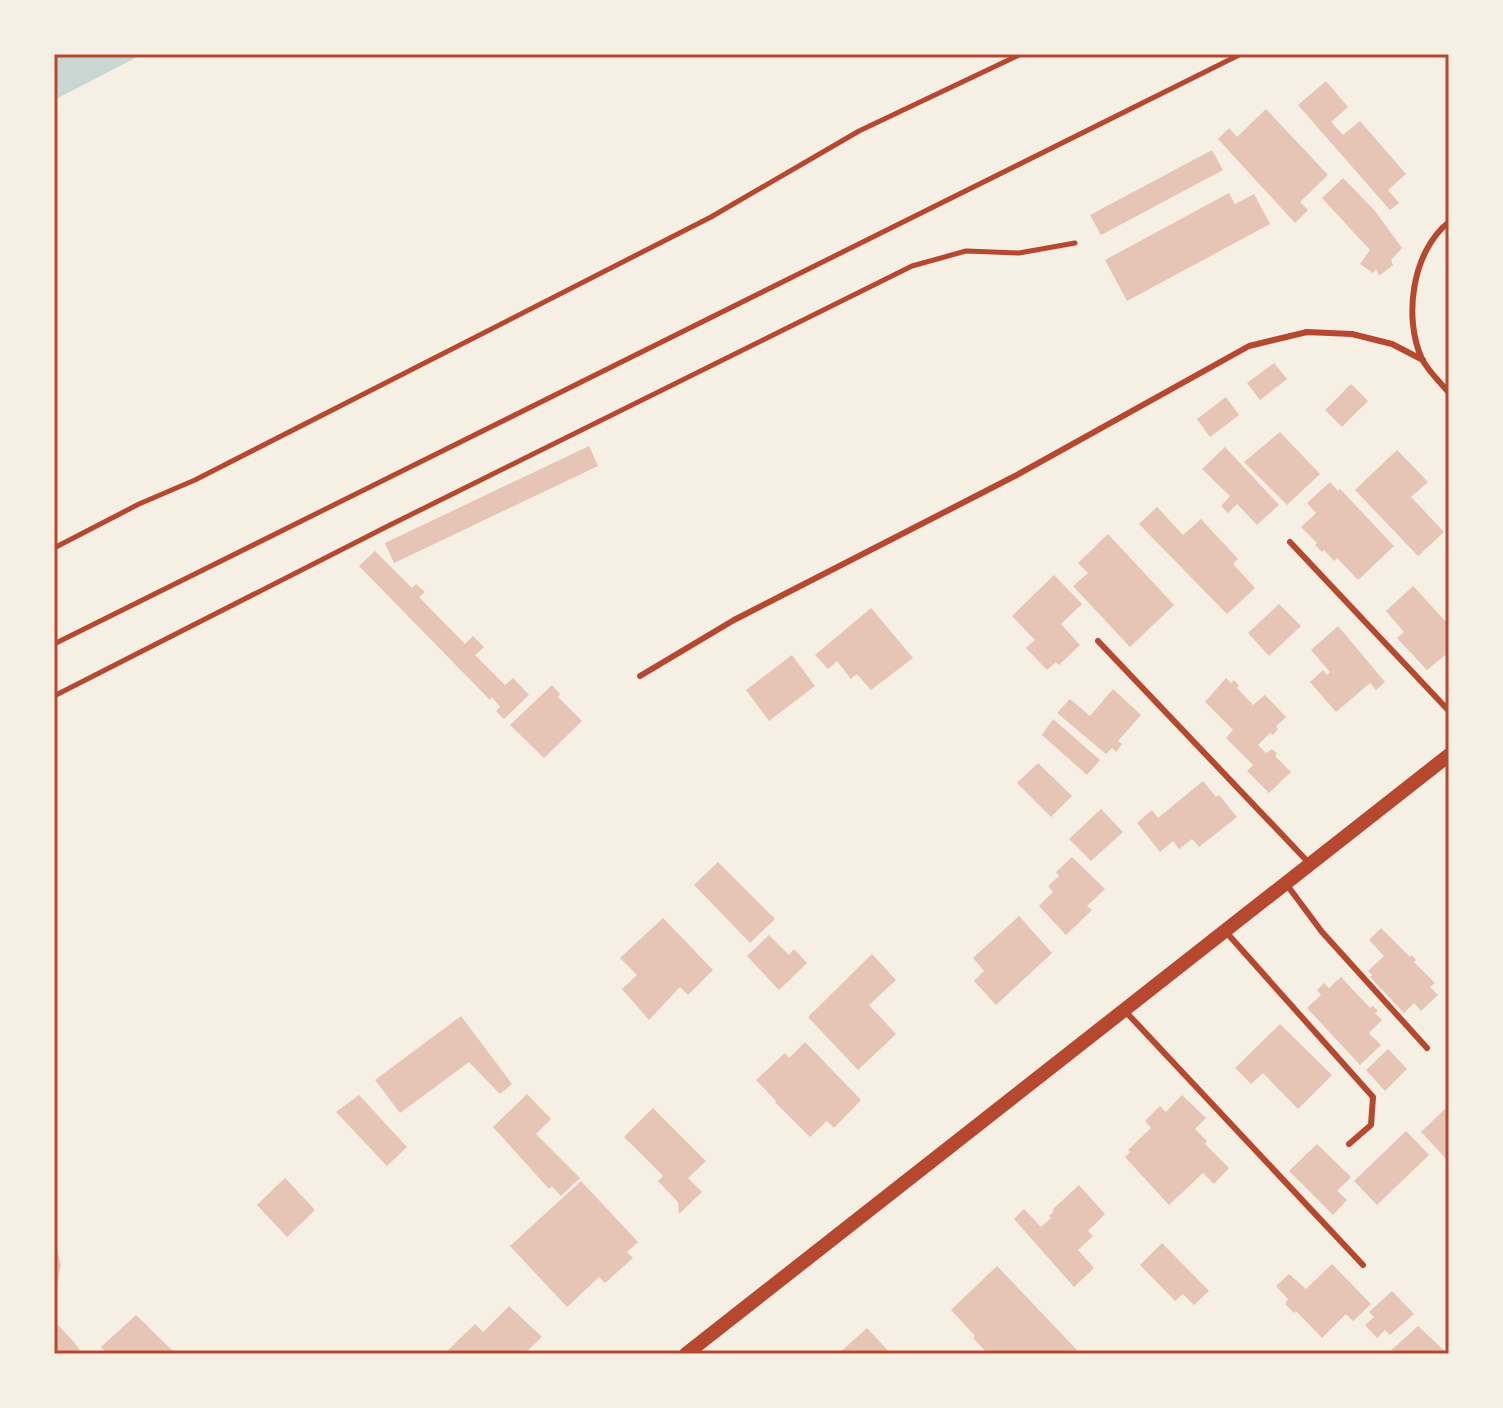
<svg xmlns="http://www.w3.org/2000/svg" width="1503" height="1408" font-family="'Exo 2',sans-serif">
<rect width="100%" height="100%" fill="#f6efe4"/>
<!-- water -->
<path fill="#c9d6d2" d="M 54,54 L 143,54 L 54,100 Z"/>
<!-- building -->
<g fill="#e6c5b7">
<path d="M 1326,81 L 1348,107 L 1331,122 L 1343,135 L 1360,121 L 1406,174 L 1388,190 L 1399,203 L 1390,210 L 1298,105 Z"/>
<path d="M 1266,109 L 1328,175 L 1300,202 L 1308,210 L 1295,223 L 1218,139 L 1229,128 L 1237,137 Z"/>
<path d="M 1212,150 L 1223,170 L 1101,235 L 1090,215 Z"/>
<path d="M 1343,178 L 1375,211 L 1402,248 L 1391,260 L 1393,265 L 1379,276 L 1376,269 L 1373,273 L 1360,264 L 1370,250 L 1322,198 Z"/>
<path d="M 1229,193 L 1235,204 L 1254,194 L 1270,224 L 1127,301 L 1105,260 Z"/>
<path d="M 1274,363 L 1287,379 L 1260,400 L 1247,383 Z"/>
<path d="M 1351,384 L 1368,401 L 1342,427 L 1325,410 Z"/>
<path d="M 1226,397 L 1239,415 L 1210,437 L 1197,419 Z"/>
<path d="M 1280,432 L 1320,474 L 1287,505 L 1244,462 Z"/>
<path d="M 589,446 L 598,466 L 394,563 L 385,543 Z"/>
<path d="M 1225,447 L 1279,505 L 1257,525 L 1237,504 L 1228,513 L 1221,506 L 1230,496 L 1202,469 Z"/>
<path d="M 1397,450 L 1428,482 L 1411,497 L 1444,532 L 1418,556 L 1355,490 Z"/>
<path d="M 1330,482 L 1338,491 L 1340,489 L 1394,546 L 1358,580 L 1337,558 L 1334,561 L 1324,550 L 1322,552 L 1315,545 L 1317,543 L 1301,527 L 1316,513 L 1307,503 Z"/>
<path d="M 1157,507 L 1183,535 L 1201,519 L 1238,559 L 1233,564 L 1255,588 L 1227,614 L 1139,524 Z"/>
<path d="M 1108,534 L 1174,605 L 1130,647 L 1073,586 L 1088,573 L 1078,563 Z"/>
<path d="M 375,551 L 412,588 L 416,584 L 425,592 L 419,597 L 465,644 L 473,636 L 484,647 L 475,655 L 505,685 L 513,678 L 529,695 L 504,719 L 496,711 L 500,707 L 492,697 L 490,700 L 359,566 Z"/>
<path d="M 1054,575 L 1082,604 L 1061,624 L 1080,645 L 1059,665 L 1056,662 L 1047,670 L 1026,648 L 1035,640 L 1012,616 Z"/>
<path d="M 1413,586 L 1449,625 L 1449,652 L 1427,670 L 1397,638 L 1404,632 L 1386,611 Z"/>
<path d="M 1279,604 L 1301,626 L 1269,656 L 1248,633 Z"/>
<path d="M 871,608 L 913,658 L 871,690 L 857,674 L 851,679 L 837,661 L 828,669 L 815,655 Z"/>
<path d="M 1338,626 L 1385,682 L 1376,690 L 1370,683 L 1336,712 L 1310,682 L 1323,670 L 1327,675 L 1330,672 L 1311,650 Z"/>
<path d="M 792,655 L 815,686 L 769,721 L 746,690 Z"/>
<path d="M 1226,678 L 1231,683 L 1234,680 L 1239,686 L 1237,688 L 1253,705 L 1265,695 L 1286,717 L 1276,726 L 1278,729 L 1273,735 L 1270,733 L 1258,745 L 1266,753 L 1272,749 L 1277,753 L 1275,756 L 1291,772 L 1269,793 L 1247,771 L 1253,765 L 1226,738 L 1233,730 L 1205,702 Z"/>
<path d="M 552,685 L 560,694 L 558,697 L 582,721 L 544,758 L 510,725 Z"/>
<path d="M 1113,689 L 1141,715 L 1118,741 L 1122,744 L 1116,752 L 1112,748 L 1106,754 L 1057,713 L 1070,699 L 1090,716 Z"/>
<path d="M 1053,719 L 1100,760 L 1087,775 L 1042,735 Z"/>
<path d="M 1038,763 L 1072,796 L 1051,817 L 1017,783 Z"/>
<path d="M 1203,781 L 1216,797 L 1219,795 L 1237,817 L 1199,847 L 1192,839 L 1179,849 L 1173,841 L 1160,852 L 1137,823 L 1152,810 L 1158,818 Z"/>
<path d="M 1101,809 L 1123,832 L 1091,861 L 1069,839 Z"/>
<path d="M 1072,857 L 1105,889 L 1087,906 L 1092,910 L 1066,935 L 1039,906 L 1053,892 L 1048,886 L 1059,876 L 1056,872 Z"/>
<path d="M 718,862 L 775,919 L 750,943 L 694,885 Z"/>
<path d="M 1019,916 L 1052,953 L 996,1005 L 974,981 L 984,971 L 973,958 Z"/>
<path d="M 663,918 L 713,970 L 688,995 L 680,987 L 649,1020 L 622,989 L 637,975 L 620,958 Z"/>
<path d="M 1381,928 L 1410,957 L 1412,955 L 1416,960 L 1414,962 L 1435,983 L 1430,987 L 1438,995 L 1421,1011 L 1414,1003 L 1404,1013 L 1370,977 L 1372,975 L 1368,971 L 1384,956 L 1369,940 Z"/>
<path d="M 769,935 L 789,955 L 794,949 L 807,963 L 779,990 L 747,956 Z"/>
<path d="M 872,954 L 896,980 L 869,1005 L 896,1034 L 858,1070 L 808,1017 Z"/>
<path d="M 1341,977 L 1370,1008 L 1373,1006 L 1378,1011 L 1375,1013 L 1382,1020 L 1369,1033 L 1381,1045 L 1360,1065 L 1307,1008 L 1321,995 L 1317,990 L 1324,983 L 1329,988 Z"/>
<path d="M 461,1016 L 512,1084 L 500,1094 L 469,1062 L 400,1113 L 375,1080 Z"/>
<path d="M 1280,1024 L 1332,1075 L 1298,1109 L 1263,1073 L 1251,1084 L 1235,1068 Z"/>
<path d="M 805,1042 L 861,1100 L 834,1128 L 827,1121 L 810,1137 L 775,1102 L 776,1101 L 756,1080 L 785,1053 L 789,1058 Z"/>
<path d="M 1388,1049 L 1407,1069 L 1385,1091 L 1366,1070 Z"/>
<path d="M 527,1094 L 551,1119 L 536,1134 L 580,1178 L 561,1196 L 552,1186 L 549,1189 L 493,1127 Z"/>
<path d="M 359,1095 L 407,1147 L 387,1166 L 336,1112 Z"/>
<path d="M 1182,1095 L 1206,1118 L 1195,1129 L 1207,1141 L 1205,1144 L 1229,1168 L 1214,1184 L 1203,1173 L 1169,1205 L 1125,1157 L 1130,1152 L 1128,1150 L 1151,1128 L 1145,1121 L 1160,1106 L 1166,1112 Z"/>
<path d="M 1449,1105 L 1449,1162 L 1421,1132 Z"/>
<path d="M 653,1108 L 706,1161 L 688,1178 L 702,1192 L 679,1214 L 678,1202 L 658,1181 L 663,1176 L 624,1137 Z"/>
<path d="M 1406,1131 L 1429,1155 L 1377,1205 L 1354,1181 Z"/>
<path d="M 1317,1144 L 1351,1177 L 1337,1191 L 1347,1200 L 1333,1215 L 1289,1171 Z"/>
<path d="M 285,1178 L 315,1210 L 287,1237 L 257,1205 Z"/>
<path d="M 581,1181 L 638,1242 L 627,1252 L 633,1258 L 605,1283 L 599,1277 L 567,1307 L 510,1246 Z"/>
<path d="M 1079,1185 L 1105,1214 L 1088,1231 L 1093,1236 L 1078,1250 L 1094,1268 L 1074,1287 L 1014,1219 L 1024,1209 L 1041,1227 L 1051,1218 L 1049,1216 L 1054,1211 L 1052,1210 Z"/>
<path d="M 54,1238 L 61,1265 L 54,1298 Z"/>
<path d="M 1162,1243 L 1209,1291 L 1194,1305 L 1183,1294 L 1175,1301 L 1140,1265 Z"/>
<path d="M 1332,1264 L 1371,1304 L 1353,1321 L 1346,1314 L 1322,1338 L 1296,1311 L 1294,1313 L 1285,1304 L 1288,1299 L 1276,1286 L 1289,1274 L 1306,1289 Z"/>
<path d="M 997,1266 L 1077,1350 L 1073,1354 L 988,1354 L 973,1338 L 975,1336 L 951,1310 Z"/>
<path d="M 1392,1291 L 1414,1314 L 1390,1335 L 1385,1330 L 1377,1338 L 1365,1325 L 1374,1317 L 1369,1312 Z"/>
<path d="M 509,1306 L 542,1337 L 527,1351 L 530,1354 L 444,1354 L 475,1324 L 483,1332 Z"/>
<path d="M 136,1315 L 176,1354 L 107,1354 L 101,1347 Z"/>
<path d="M 58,1325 L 73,1341 L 83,1354 L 54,1354 L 54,1329 Z"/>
<path d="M 1418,1326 L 1448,1354 L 1387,1354 Z"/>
<path d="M 867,1328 L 891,1354 L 838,1354 Z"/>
</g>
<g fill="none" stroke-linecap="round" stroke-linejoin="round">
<!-- path -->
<g stroke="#b5482f" stroke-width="5">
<path d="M 54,548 L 139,504 L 195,480 L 711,217 L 859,131 L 1021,54"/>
<path d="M 54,644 L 1241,54"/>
<path d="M 54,696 L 386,527 L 912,266 L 966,251 L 1019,253 L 1075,243"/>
</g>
<!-- service -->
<g stroke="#b5482f" stroke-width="6">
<path d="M 1449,222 C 1412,251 1403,318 1422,359 C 1428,371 1441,383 1449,393"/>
<path d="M 1290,542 L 1449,711"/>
<path d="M 1098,641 L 1309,863"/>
<path d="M 640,676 L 734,620 L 1017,475 L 1249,346 L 1307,332 L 1352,334 L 1392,344 L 1423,360"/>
<path d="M 1287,885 L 1322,932 L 1427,1048"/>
<path d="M 1226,932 L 1373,1097 L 1371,1125 L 1349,1144"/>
<path d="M 1125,1011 L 1363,1265"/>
</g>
<!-- tertiary -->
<path stroke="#b5482f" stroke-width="14" d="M 686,1354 L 1449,755"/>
</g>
<!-- border -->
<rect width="1503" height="1408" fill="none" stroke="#f6efe4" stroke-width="112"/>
<rect x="56" y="56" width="1391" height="1296" fill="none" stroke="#b5482f" stroke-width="3"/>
</svg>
